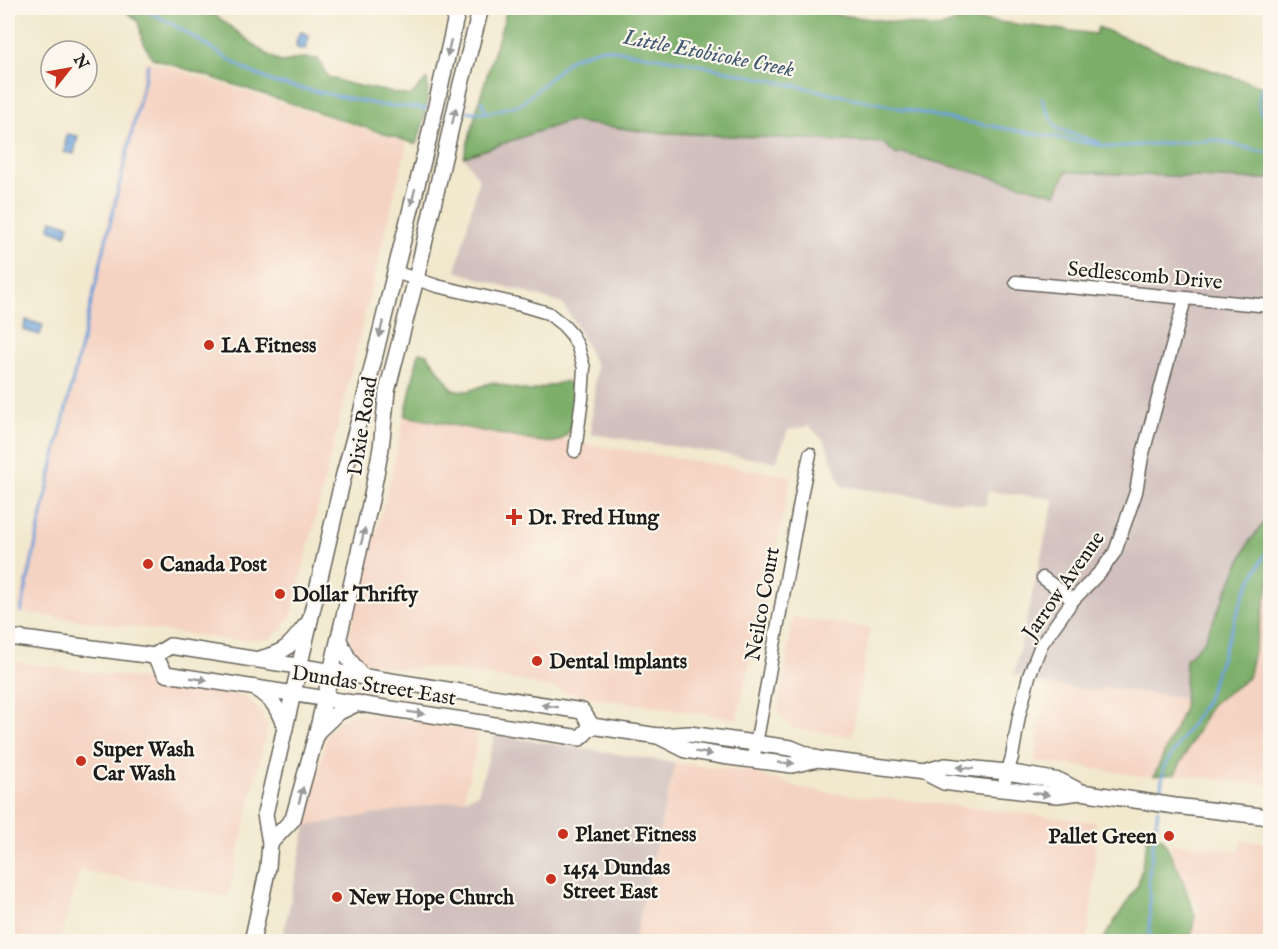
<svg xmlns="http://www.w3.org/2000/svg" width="1278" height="949" font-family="'IM FELL English',serif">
<rect width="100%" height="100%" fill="#fbf7ec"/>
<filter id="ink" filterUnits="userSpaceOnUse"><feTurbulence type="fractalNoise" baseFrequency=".0167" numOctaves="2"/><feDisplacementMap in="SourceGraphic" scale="12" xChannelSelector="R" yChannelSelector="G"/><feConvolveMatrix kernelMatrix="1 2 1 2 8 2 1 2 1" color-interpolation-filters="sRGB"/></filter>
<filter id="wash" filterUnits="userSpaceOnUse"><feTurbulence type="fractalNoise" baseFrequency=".008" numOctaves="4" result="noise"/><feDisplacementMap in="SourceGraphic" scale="24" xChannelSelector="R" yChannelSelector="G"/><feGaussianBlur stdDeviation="1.35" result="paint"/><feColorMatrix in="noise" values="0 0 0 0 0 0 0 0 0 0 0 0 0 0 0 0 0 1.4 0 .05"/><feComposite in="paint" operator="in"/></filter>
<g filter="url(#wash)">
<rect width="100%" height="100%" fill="#f1e8cd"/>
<!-- built -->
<g fill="#f5d3c2">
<path d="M 145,60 L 407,143 L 291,618 L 281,629 L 270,639 L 232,640 L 17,612 Z"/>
<path d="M 405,416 L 792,476 L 737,719 L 573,694 L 524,681 L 434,667 L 402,669 L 370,664 L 359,658 L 353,652 L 350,642 L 350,631 L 371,543 L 377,532 Z"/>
<path d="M 1270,579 L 1270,785 L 1175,774 L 1211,705 L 1248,678 Z"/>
<path d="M 793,617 L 870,628 L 852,736 L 793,728 L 778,713 Z"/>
<path d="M 8,661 L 182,684 L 217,692 L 245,695 L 260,712 L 268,725 L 228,896 L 80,870 L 60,941 L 8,942 Z"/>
<path d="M 1047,685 L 1099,691 L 1101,687 L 1184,698 L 1184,708 L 1154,776 L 1140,776 L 1078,766 L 1034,761 Z"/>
<path d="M 355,714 L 363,714 L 476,731 L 478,737 L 464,799 L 306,826 L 327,734 L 339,721 Z"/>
<path d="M 675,763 L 752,772 L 804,789 L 860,797 L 895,799 L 1096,822 L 1094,883 L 1087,941 L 634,942 Z"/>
<path d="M 1242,840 L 1270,844 L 1270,941 L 1191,941 L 1198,907 L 1188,888 L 1173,877 L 1171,843 L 1239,851 Z"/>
</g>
<!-- industrial -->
<g fill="#d1c0bd">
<path d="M 569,121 L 884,143 L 897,155 L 902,153 L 1065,172 L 1247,179 L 1270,179 L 1270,416 L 1267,416 L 1270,418 L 1270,515 L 1249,542 L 1204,641 L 1186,659 L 1184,698 L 1101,687 L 1099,691 L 1047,685 L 1014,674 L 1054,499 L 988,491 L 986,506 L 842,486 L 825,442 L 809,426 L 788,430 L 776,462 L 591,434 L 596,366 L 579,331 L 563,304 L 456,271 L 479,179 L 464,157 Z"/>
<path d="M 495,735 L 675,763 L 634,941 L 282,941 L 306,826 L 464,799 L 478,794 Z"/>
</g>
<!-- forest -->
<g fill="#7bae69" stroke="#4c6542" stroke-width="1.5">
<path d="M 121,8 L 206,8 L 265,53 L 280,62 L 289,61 L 300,58 L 318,59 L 328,77 L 349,84 L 410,96 L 427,79 C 430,101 424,124 416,144 L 152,58 L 143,42 L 138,21 Z"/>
<path d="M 507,8 L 788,8 L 939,28 L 966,18 L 1096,34 L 1098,27 L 1183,61 L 1270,89 L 1270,179 L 1247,179 L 1066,172 L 1056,194 L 902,153 L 897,155 L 883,143 L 648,132 L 569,121 L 464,157 L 480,98 L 504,20 Z"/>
<path d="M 419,352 L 427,354 L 453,390 L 469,391 L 492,382 L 512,388 L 531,391 L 566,381 L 574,388 C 573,405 577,435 556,442 C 550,443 541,442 535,441 L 405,416 Z"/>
<path d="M 1270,515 L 1270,579 L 1248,678 L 1211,705 L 1175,774 L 1154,776 L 1184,708 L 1186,659 L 1204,641 L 1249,542 Z"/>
<path d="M 1148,836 L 1162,837 L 1180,873 L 1195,915 L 1190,941 L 1102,941 L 1138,885 Z"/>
</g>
<!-- water -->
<g fill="#6da1d9" stroke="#445e7a" stroke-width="1.5">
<path d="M 301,32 L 307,34 L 309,37 L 306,48 L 302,50 L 297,48 C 295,44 297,35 301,32 Z"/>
<path d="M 67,134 L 78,136 L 74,154 L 64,152 Z"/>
<path d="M 52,220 L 69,225 L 66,235 L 49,229 Z"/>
<path d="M 26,320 L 43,325 L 40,335 L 23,330 Z"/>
</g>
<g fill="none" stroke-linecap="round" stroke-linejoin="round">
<!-- stream -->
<g stroke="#6da1d9" stroke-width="3">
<path d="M 141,8 L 171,23 L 246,70 L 276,83 L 380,105 L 432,109"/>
<path d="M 1261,88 C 1257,103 1258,114 1270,124"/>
<path d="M 1042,98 L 1051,119 L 1058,129 L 1100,143"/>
<path d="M 481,101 L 487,113"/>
<path d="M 459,111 L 487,113 L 521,104 L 572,58 L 602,48 L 681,61 L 950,119 L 1111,147 L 1215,140 L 1263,152 L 1270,151"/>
<path d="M 21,612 L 55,455 L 148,65"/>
<path d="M 1159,799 L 1164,767 L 1206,701 L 1244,594 L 1270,545"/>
<path d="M 1150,942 L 1149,875 L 1158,809"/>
</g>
</g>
</g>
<g filter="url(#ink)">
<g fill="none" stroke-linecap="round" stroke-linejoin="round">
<defs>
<g id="minor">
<path d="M 395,272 L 437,286 L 521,305 L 548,313 L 563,325 L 572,335 L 578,347 L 584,368 L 582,399 L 575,451"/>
<path d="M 1016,282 L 1270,306"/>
<path d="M 1043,578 L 1073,600"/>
<path d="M 753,761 L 803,486 L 810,454"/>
<path d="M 1002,790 L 1012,757 L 1019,716 L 1029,676 L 1041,645 L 1073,600 L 1101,571 L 1115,552 L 1136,492 L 1142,457 L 1185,299"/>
</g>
<g id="major">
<path d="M 8,637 L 154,656 L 170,646 L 582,711 L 592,726 L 658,736 L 689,734 L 791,748 L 818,759 L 924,772 L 944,782 L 973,786 L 1057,795 L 1081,792 L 1175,806 L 1270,817"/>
<path d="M 339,640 L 348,658 L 362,677"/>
<path d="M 154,656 L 166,674 L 580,738 L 592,726"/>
<path d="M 260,659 C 287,651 289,647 306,625"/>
<path d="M 255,688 C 275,702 276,705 285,727"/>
<path d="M 317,732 L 337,713 L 358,703"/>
<path d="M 658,736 L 686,750 L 729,757 L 792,765 L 818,759"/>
<path d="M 924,772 L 945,766 L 1007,772 L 1060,781 L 1081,792"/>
<path d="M 270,843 L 293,819 L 317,732 L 371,500 L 381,448 L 387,391 L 416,279 L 461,84 L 481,8"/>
<path d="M 252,942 L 268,867 L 270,843 L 265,814 L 344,474 L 361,413 L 395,272 L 428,141 L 458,8"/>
</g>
</defs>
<!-- minor casing -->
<use href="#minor" stroke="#67635a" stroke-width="15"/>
<!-- major casing -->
<use href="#major" stroke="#67635a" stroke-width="18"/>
<!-- minor -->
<use href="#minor" stroke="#fff" stroke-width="12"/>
<!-- major -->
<use href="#major" stroke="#fff" stroke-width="15"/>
</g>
<!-- one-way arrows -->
<defs><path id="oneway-solid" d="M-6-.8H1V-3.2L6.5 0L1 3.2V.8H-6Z" transform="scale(1.5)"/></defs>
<g fill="#999">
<use href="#oneway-solid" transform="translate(449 48) rotate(103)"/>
<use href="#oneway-solid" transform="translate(454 116) rotate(-77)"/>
<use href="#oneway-solid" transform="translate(413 197) rotate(104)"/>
<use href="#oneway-solid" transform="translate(381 329) rotate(103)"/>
<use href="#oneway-solid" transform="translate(363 536) rotate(-77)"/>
<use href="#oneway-solid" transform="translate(199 679) rotate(8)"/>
<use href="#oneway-solid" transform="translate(550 706) rotate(-171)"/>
<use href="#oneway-solid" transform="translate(416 713) rotate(9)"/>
<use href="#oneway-solid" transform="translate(704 753) rotate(9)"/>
<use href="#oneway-solid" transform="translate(786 763) rotate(3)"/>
<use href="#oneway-solid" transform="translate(965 768) rotate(-175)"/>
<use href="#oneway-solid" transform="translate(1041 794) rotate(6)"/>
<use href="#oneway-solid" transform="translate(301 795) rotate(-75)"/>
</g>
</g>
<!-- markers -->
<g fill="#c8321e" stroke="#fbf7ec" stroke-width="2">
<circle cx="209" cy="345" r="6"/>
<path d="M511 508h6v6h6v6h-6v6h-6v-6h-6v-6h6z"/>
<circle cx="148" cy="564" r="6"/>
<circle cx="280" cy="594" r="6"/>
<circle cx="537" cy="661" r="6"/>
<circle cx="81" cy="761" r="6"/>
<circle cx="563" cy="834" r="6"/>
<circle cx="1169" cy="836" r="6"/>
<circle cx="551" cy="879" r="6"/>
<circle cx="337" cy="897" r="6"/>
</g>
<g text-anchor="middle" stroke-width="4.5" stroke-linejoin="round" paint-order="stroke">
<!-- street labels -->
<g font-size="21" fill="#1c1c1c" stroke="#fbf7ec">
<text transform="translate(1145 275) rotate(5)" y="7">Sedlescomb Drive</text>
<text transform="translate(362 426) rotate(-81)" y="7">Dixie Road</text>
<text transform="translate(1063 585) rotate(-55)" y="7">Jarrow Avenue</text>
<text transform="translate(762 604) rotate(-80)" y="7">Neilco Court</text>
<text transform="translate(374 685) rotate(9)" y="7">Dundas Street East</text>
</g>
<!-- poi labels -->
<g font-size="21" font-weight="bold" fill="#1c1c1c" stroke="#fbf7ec" text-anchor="start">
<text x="221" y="352">LA Fitness</text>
<text x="528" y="524">Dr. Fred Hung</text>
<text x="160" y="571">Canada Post</text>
<text x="292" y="601">Dollar Thrifty</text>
<text x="549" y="668">Dental !mplants</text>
<text x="93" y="756">Super Wash<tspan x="93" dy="24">Car Wash</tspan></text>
<text x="575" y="841">Planet Fitness</text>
<text x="1157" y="843" text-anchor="end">Pallet Green</text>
<text x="563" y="874">1454 Dundas<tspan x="563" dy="24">Street East</tspan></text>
<text x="349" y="904">New Hope Church</text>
</g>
<!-- water labels -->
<g font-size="22" font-style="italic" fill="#405871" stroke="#fbf7ec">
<text transform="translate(709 52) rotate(11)" y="8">Little Etobicoke Creek</text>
</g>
</g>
<!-- margin -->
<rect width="1278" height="949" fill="none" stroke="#fbf7ec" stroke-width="30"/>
<!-- north arrow -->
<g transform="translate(69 69) rotate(59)"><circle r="28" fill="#fbf7ec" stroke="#a29f99" stroke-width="1.5"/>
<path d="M0-4.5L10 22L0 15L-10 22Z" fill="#c8321e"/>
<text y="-9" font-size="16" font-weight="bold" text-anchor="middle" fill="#1c1c1c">N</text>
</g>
</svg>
